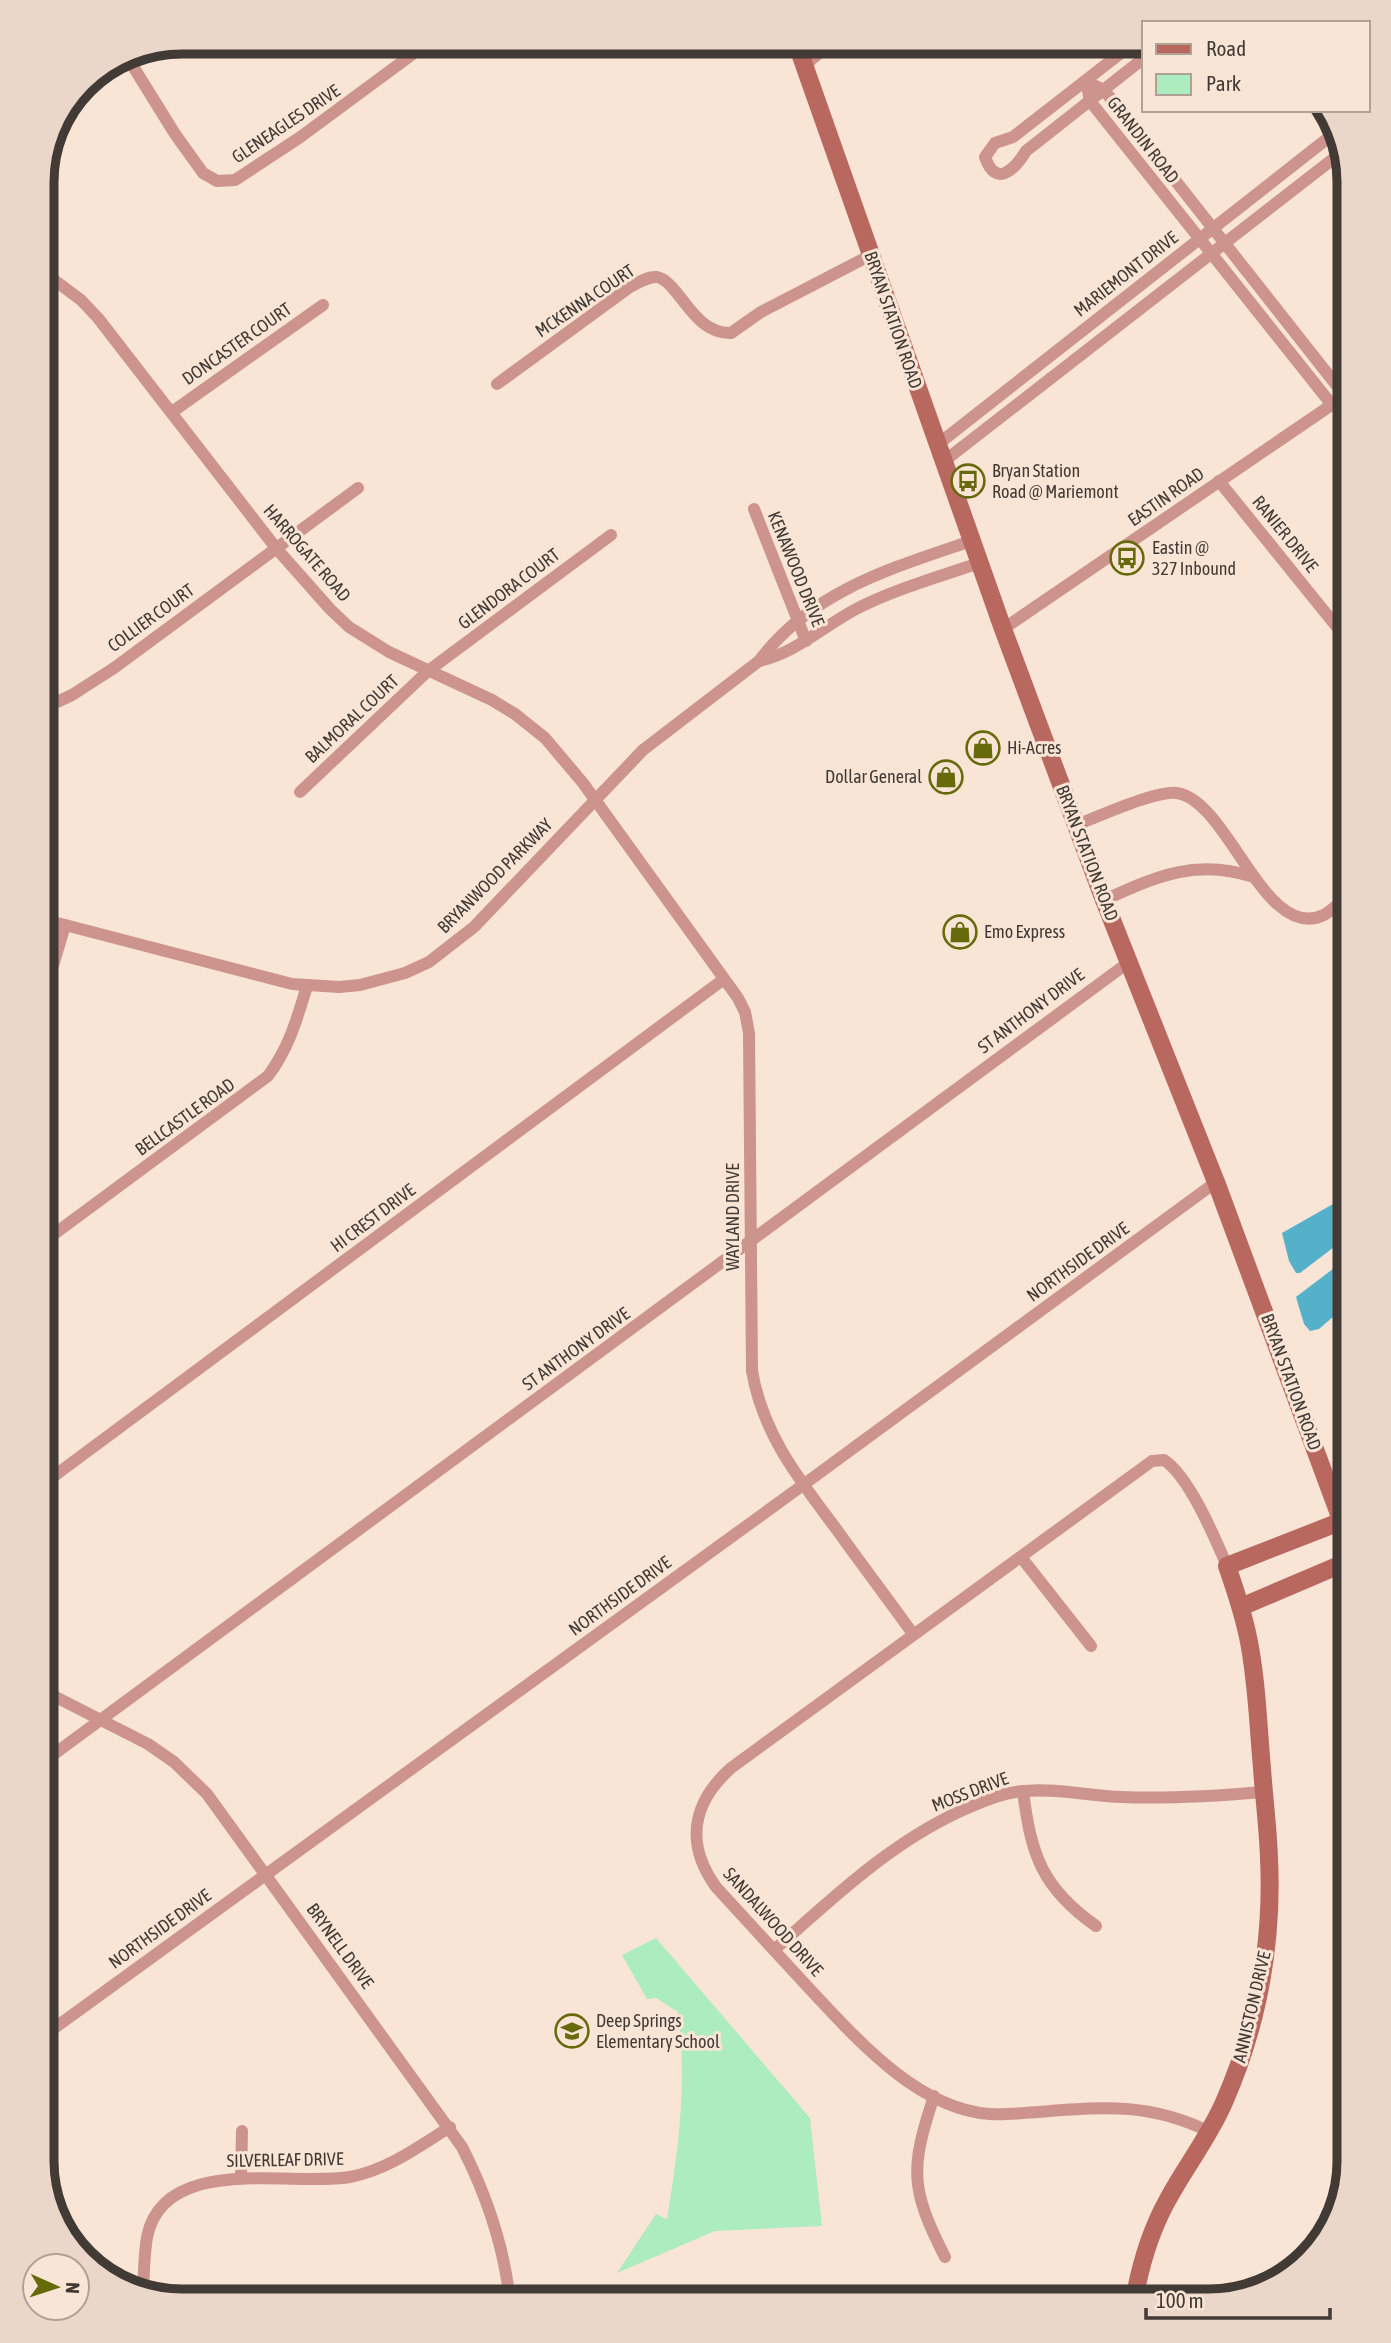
<svg xmlns="http://www.w3.org/2000/svg" width="1391" height="2343" font-family="'Asap Condensed',sans-serif">
<rect width="100%" height="100%" fill="#f9e5d6"/>
<!-- green -->
<path fill="#acecbe" d="M 656,1938 L 810,2118 L 822,2226 L 715,2231 L 617,2273 L 656,2214 L 667,2219 C 679,2146 687,2085 678,2012 L 656,1998 L 647,1999 L 622,1955 Z"/>
<!-- water -->
<g fill="#55b1ca">
<path d="M 1333,1204 L 1341,1214 L 1343,1236 L 1338,1244 L 1300,1273 L 1296,1273 L 1289,1261 L 1282,1233 Z"/>
<path d="M 1346,1259 L 1349,1260 L 1349,1303 L 1319,1329 L 1310,1331 L 1304,1324 L 1296,1297 Z"/>
</g>
<g fill="none" stroke-linecap="round" stroke-linejoin="round">
<!-- street -->
<g stroke="#cc948c" stroke-width="12">
<path d="M 1135,42 L 1013,137 L 995,143 L 985,157 C 996,189 1015,169 1026,151 L 1144,58"/>
<path d="M 126,55 L 175,134 L 203,173 L 217,181 L 235,180 L 299,138 L 429,42"/>
<path d="M 804,66 L 832,42"/>
<path d="M 1086,81 L 1104,90 L 1345,396"/>
<path d="M 1086,81 L 1090,101 L 1332,405"/>
<path d="M 42,271 L 81,300 L 98,318 L 276,548 L 330,609 L 349,627 L 389,652 L 492,700 L 515,714 L 545,738 L 583,783 L 738,998 L 745,1012 L 749,1033 L 752,1371 C 763,1435 799,1479 837,1530 C 862,1565 888,1599 913,1634"/>
<path d="M 497,384 L 630,287 C 638,283 648,276 657,277 C 680,282 692,334 731,333 L 761,312 L 871,255"/>
<path d="M 172,412 L 323,305"/>
<path d="M 937,445 L 1337,131"/>
<path d="M 943,462 L 1342,152"/>
<path d="M 1219,481 L 1349,642"/>
<path d="M 754,509 L 806,641"/>
<path d="M 1003,629 L 1349,393"/>
<path d="M 759,661 C 796,653 825,625 858,608 C 896,589 938,577 979,563"/>
<path d="M 42,709 L 72,695 L 114,668 L 358,488"/>
<path d="M 300,792 L 428,671 L 611,535"/>
<path d="M 1076,825 C 1098,817 1156,790 1177,793 C 1229,801 1264,943 1324,915 C 1333,910 1341,901 1349,894"/>
<path d="M 1104,900 C 1157,876 1196,858 1254,877"/>
<path d="M 42,919 L 292,984 L 339,987 L 360,985 L 405,973 L 429,962 L 474,927 L 643,750 L 759,661 C 811,591 892,568 971,541"/>
<path d="M 42,1003 L 65,925"/>
<path d="M 42,1243 L 268,1076 C 289,1048 297,1019 307,986"/>
<path d="M 42,1485 L 724,979"/>
<path d="M 1021,1557 L 1091,1646"/>
<path d="M 42,1690 L 148,1744 L 174,1762 L 207,1794 L 462,2147 C 487,2196 504,2246 510,2301"/>
<path d="M 42,1763 L 1129,962"/>
<path d="M 1023,1791 C 1031,1855 1042,1888 1096,1926"/>
<path d="M 774,1950 C 834,1897 891,1842 965,1809 C 984,1801 1004,1792 1025,1791 C 1058,1788 1089,1796 1121,1797 C 1169,1799 1216,1796 1263,1792"/>
<path d="M 42,2037 L 803,1485 L 1216,1182"/>
<path d="M 934,2096 C 910,2169 910,2188 945,2257"/>
<path d="M 1210,2132 C 1149,2102 1103,2107 1038,2112 C 1022,2113 1006,2115 990,2114 C 916,2109 853,2035 806,1985 C 776,1952 746,1920 716,1887 C 685,1844 692,1803 731,1768 L 1152,1461 L 1164,1460 C 1189,1476 1215,1538 1227,1566"/>
<path d="M 241,2178 L 242,2131"/>
<path d="M 143,2291 C 144,2273 144,2255 147,2237 C 164,2153 292,2187 350,2177 C 387,2170 418,2147 450,2127"/>
</g>
<!-- secondary -->
<g stroke="#b9685f" stroke-width="18">
<path d="M 796,42 L 1003,629 L 1104,900 L 1216,1182 L 1349,1541"/>
<path d="M 1241,1607 L 1349,1561"/>
<path d="M 1134,2301 C 1140,2266 1150,2232 1167,2201 C 1185,2167 1210,2136 1225,2100 C 1258,2024 1273,1941 1269,1858 C 1268,1828 1264,1798 1262,1768 C 1258,1725 1257,1680 1248,1637 C 1243,1613 1235,1589 1227,1566 L 1342,1521"/>
</g>
</g>
<!-- icons -->
<defs>
<symbol id="bus-ring" viewBox="-11 -11 22 22"><circle r="9.5" fill="#f9e5d6" stroke="#676a0a" stroke-width="1.5"/><path d="M-5-6H5V4H4V6H2V4H-2V6H-4V4H-5ZM-3.5-4V0h7V-4ZM-3.5 1.2v1.5H-2V1.2ZM2 1.2v1.5H3.5V1.2Z" fill="#676a0a"/></symbol>
<symbol id="shop-ring" viewBox="-11 -11 22 22"><circle r="9.5" fill="#f9e5d6" stroke="#676a0a" stroke-width="1.5"/><path d="M-5-2.5h2.3a2.7 3.5 0 0 1 5.4 0H5L5.5 6h-11ZM-1.5-2.5h3a1.5 2.3 0 0 0-3 0Z" fill="#676a0a"/></symbol>
<symbol id="school-ring" viewBox="-11 -11 22 22"><circle r="9.5" fill="#f9e5d6" stroke="#676a0a" stroke-width="1.5"/><path d="M0-5L7-2L0 1L-7-2ZM-4 1L0 2.5L4 1V4Q0 6-4 4Z" fill="#676a0a"/></symbol>
</defs>
<g fill-rule="evenodd">
<use href="#bus-ring" x="949" y="462" width="38" height="38"/>
<use href="#bus-ring" x="1108" y="539" width="38" height="38"/>
<use href="#shop-ring" x="964" y="729" width="38" height="38"/>
<use href="#shop-ring" x="927" y="758" width="38" height="38"/>
<use href="#shop-ring" x="941" y="913" width="38" height="38"/>
<use href="#school-ring" x="553" y="2012" width="38" height="38"/>
</g>
<g text-anchor="middle" stroke-width="6" stroke-linejoin="round" paint-order="stroke">
<!-- street labels -->
<g font-size="18" fill="#423a34" stroke="#f9e5d6">
<text transform="translate(286 124) rotate(-34)" y="6">GLENEAGLES DRIVE</text>
<text transform="translate(1143 140) rotate(52)" y="6">GRANDIN ROAD</text>
<text transform="translate(1126 274) rotate(-38)" y="6">MARIEMONT DRIVE</text>
<text transform="translate(585 301) rotate(-34)" y="6">MCKENNA COURT</text>
<text transform="translate(893 320) rotate(71)" y="6">BRYAN STATION ROAD</text>
<text transform="translate(237 344) rotate(-35)" y="6">DONCASTER COURT</text>
<text transform="translate(1166 497) rotate(-35)" y="6">EASTIN ROAD</text>
<text transform="translate(1285 534) rotate(51)" y="6">RANIER DRIVE</text>
<text transform="translate(307 553) rotate(49)" y="6">HARROGATE ROAD</text>
<text transform="translate(796 569) rotate(68)" y="6">KENAWOOD DRIVE</text>
<text transform="translate(509 589) rotate(-37)" y="6">GLENDORA COURT</text>
<text transform="translate(151 618) rotate(-36)" y="6">COLLIER COURT</text>
<text transform="translate(352 719) rotate(-43)" y="6">BALMORAL COURT</text>
<text transform="translate(1087 853) rotate(69)" y="6">BRYAN STATION ROAD</text>
<text transform="translate(495 876) rotate(-45)" y="6">BRYANWOOD PARKWAY</text>
<text transform="translate(1031 1011) rotate(-37)" y="6">ST ANTHONY DRIVE</text>
<text transform="translate(185 1117) rotate(-36)" y="6">BELLCASTLE ROAD</text>
<text transform="translate(733 1217) rotate(-90)" y="6">WAYLAND DRIVE</text>
<text transform="translate(373 1218) rotate(-37)" y="6">HI CREST DRIVE</text>
<text transform="translate(1078 1262) rotate(-36)" y="6">NORTHSIDE DRIVE</text>
<text transform="translate(576 1349) rotate(-36)" y="6">ST ANTHONY DRIVE</text>
<text transform="translate(1291 1382) rotate(70)" y="6">BRYAN STATION ROAD</text>
<text transform="translate(620 1596) rotate(-36)" y="6">NORTHSIDE DRIVE</text>
<text transform="translate(970 1792) rotate(-21)" y="6">MOSS DRIVE</text>
<text transform="translate(773 1922) rotate(48)" y="6">SANDALWOOD DRIVE</text>
<text transform="translate(160 1929) rotate(-36)" y="6">NORTHSIDE DRIVE</text>
<text transform="translate(340 1946) rotate(54)" y="6">BRYNELL DRIVE</text>
<text transform="translate(1252 2007) rotate(-77)" y="6">ANNISTON DRIVE</text>
<text transform="translate(285 2160) rotate(-1)" y="6">SILVERLEAF DRIVE</text>
</g>
<!-- poi labels -->
<g font-size="18" fill="#423a34" stroke="#f9e5d6" text-anchor="start">
<text x="992" y="477">Bryan Station<tspan x="992" dy="21">Road @ Mariemont</tspan></text>
<text x="1152" y="554">Eastin @<tspan x="1152" dy="21">327 Inbound</tspan></text>
<text x="1007" y="754">Hi-Acres</text>
<text x="922" y="783" text-anchor="end">Dollar General</text>
<text x="984" y="938">Emo Express</text>
<text x="596" y="2027">Deep Springs<tspan x="596" dy="21">Elementary School</tspan></text>
</g>
</g>
<!-- crop -->
<path d="M0 0H1391V2343H0ZM182 54H1209A128 128 0 0 1 1337 182V2161A128 128 0 0 1 1209 2289H182A128 128 0 0 1 54 2161V182A128 128 0 0 1 182 54Z" fill="#ead7c9" fill-rule="evenodd"/>
<path fill="none" stroke="#423a34" stroke-width="9" d="M182 54H1209A128 128 0 0 1 1337 182V2161A128 128 0 0 1 1209 2289H182A128 128 0 0 1 54 2161V182A128 128 0 0 1 182 54Z"/>
<!-- legend -->
<rect x="1142" y="21" width="228" height="91" fill="#f9e5d6" stroke="#b0a195" stroke-width="2"/>
<rect x="1156" y="44" width="35" height="10" fill="#b9685f" stroke="#b0a195" stroke-width="2"/>
<text x="1206" y="56" font-size="21" fill="#423a34">Road</text>
<rect x="1156" y="74" width="35" height="21" fill="#acecbe" stroke="#b0a195" stroke-width="2"/>
<text x="1206" y="91" font-size="21" fill="#423a34">Park</text>
<!-- north arrow -->
<g transform="translate(56 2287) rotate(93)"><circle r="33" fill="#f9e5d6" stroke="#b0a195" stroke-width="2"/>
<path d="M0-5L12 26L0 18L-12 26Z" fill="#676a0a"/>
<text y="-10" font-size="19" font-weight="bold" text-anchor="middle" fill="#423a34">N</text>
</g>
<!-- scale -->
<path d="M1146 2308v10h184v-10" fill="none" stroke="#423a34" stroke-width="3.5"/>
<text x="1156" y="2308" font-size="21" fill="#423a34" stroke="#f9e5d6" stroke-width="5" paint-order="stroke">100 m</text>
</svg>
